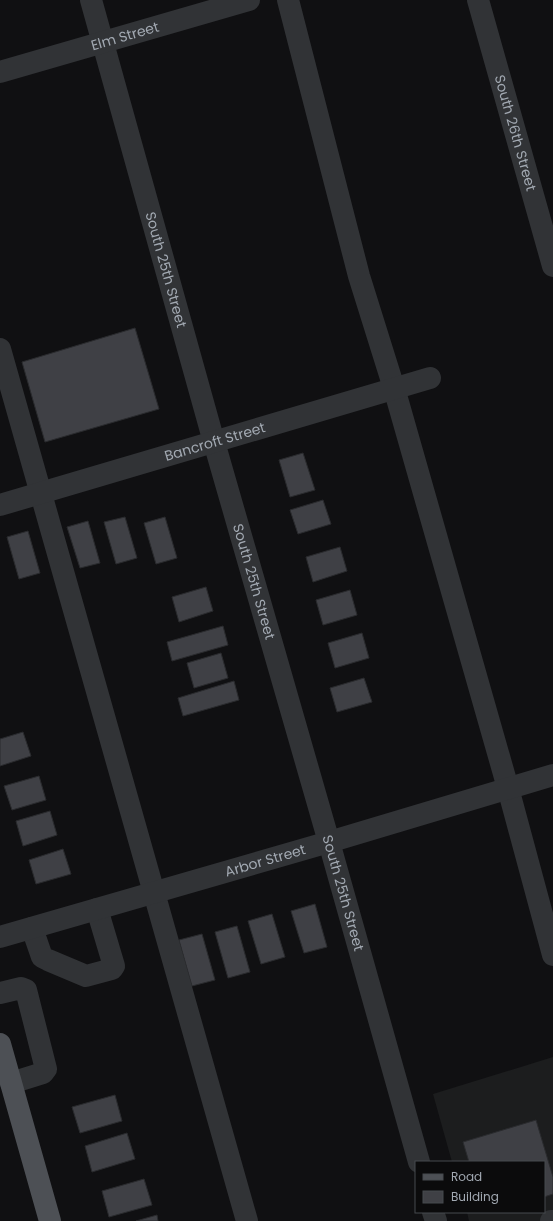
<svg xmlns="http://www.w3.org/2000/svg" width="553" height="1221" font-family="Poppins,sans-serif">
<rect width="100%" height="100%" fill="#101012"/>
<!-- built -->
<path fill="#1c1d1e" d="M 553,1057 L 553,1221 L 469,1221 L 467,1212 L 544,1212 L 544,1162 L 452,1162 L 433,1094 Z"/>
<!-- building -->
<g fill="#3f4045" stroke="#2a2b2e">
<path d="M 135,328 L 159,409 L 45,442 L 22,362 Z"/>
<path d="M 303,453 L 315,490 L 290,497 L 279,460 Z"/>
<path d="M 323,500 L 331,524 L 298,534 L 290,510 Z"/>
<path d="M 125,517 L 137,558 L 116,564 L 104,522 Z"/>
<path d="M 165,517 L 177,558 L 156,564 L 144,523 Z"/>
<path d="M 88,521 L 100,563 L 80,568 L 67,527 Z"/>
<path d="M 28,531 L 40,573 L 19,579 L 7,537 Z"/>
<path d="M 340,547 L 347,571 L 313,582 L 306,557 Z"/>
<path d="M 206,587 L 213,611 L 179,622 L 172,597 Z"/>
<path d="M 350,590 L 357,615 L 323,625 L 316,600 Z"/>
<path d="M 223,626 L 228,645 L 172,661 L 167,642 Z"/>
<path d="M 362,633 L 369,658 L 335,668 L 328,643 Z"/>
<path d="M 221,653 L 228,678 L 194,688 L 187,663 Z"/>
<path d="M 364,678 L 372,702 L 337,712 L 330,688 Z"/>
<path d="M 234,681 L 239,700 L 183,716 L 178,698 Z"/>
<path d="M 23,732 L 31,756 L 0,766 L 0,739 Z"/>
<path d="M 39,776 L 46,800 L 12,810 L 4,786 Z"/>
<path d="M 50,811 L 57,835 L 23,846 L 16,821 Z"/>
<path d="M 63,849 L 71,874 L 36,884 L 29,860 Z"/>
<path d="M 315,904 L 327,947 L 304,953 L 291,911 Z"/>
<path d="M 272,914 L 285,957 L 261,964 L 248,921 Z"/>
<path d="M 237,926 L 250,972 L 228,978 L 215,932 Z"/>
<path d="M 202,934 L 215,980 L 192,986 L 179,940 Z"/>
<path d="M 115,1095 L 122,1121 L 80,1133 L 72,1107 Z"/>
<path d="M 536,1120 L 553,1177 L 553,1194 L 544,1197 L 544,1162 L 469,1162 L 463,1142 Z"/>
<path d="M 127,1133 L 135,1159 L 92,1172 L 85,1146 Z"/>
<path d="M 144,1179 L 152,1205 L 109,1217 L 102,1191 Z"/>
<path d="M 157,1215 L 158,1221 L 136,1221 Z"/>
</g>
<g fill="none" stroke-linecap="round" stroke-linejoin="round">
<!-- minor -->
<g stroke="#313336" stroke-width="22">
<path id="s1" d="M 91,0 L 214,442 L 329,842 L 419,1162"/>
<path d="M 288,0 L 359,276 L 394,388 L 508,788 L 553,955"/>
<path id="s2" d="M 478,0 L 553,266"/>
<path id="s3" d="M 0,72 L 249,0"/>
<path d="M 0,349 L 247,1221"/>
<path id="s4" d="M 0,505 L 430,378"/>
<path d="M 32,928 L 42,957 L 48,960 L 86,976 L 112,969 L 114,966 L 97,909"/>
<path id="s5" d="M 0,937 L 329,842 L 553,775"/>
<path d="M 0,993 L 21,988 L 26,990 L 46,1069 L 43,1073 L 11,1083"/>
<path d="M 433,1212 L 436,1221"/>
<path d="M 551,1221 L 553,1221"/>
</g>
<!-- major -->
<path stroke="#4d5055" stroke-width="22" d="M 0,1044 L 50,1221"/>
</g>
<g text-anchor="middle" stroke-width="3.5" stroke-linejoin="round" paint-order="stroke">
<!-- street labels -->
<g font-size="14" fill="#a2a9b2" stroke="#0b0b0c">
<text dy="5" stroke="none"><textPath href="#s3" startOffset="130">Elm Street</textPath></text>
<text dy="5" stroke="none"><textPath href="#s2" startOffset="138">South 26th Street</textPath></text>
<text dy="5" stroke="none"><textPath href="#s1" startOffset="280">South 25th Street</textPath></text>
<text dy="5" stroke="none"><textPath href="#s4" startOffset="224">Bancroft Street</textPath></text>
<text dy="5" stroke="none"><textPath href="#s1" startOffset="604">South 25th Street</textPath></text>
<text dy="5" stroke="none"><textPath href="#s5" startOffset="276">Arbor Street</textPath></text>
<text dy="5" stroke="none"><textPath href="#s1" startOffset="928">South 25th Street</textPath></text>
</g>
</g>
<!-- legend -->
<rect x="415" y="1161" width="130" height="52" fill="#0b0b0c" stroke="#474a4e"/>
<rect x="423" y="1174" width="20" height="6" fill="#4d5055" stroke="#474a4e"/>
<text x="451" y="1181" font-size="12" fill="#a2a9b2">Road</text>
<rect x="423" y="1191" width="20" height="12" fill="#3f4045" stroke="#474a4e"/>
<text x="451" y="1201" font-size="12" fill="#a2a9b2">Building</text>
</svg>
